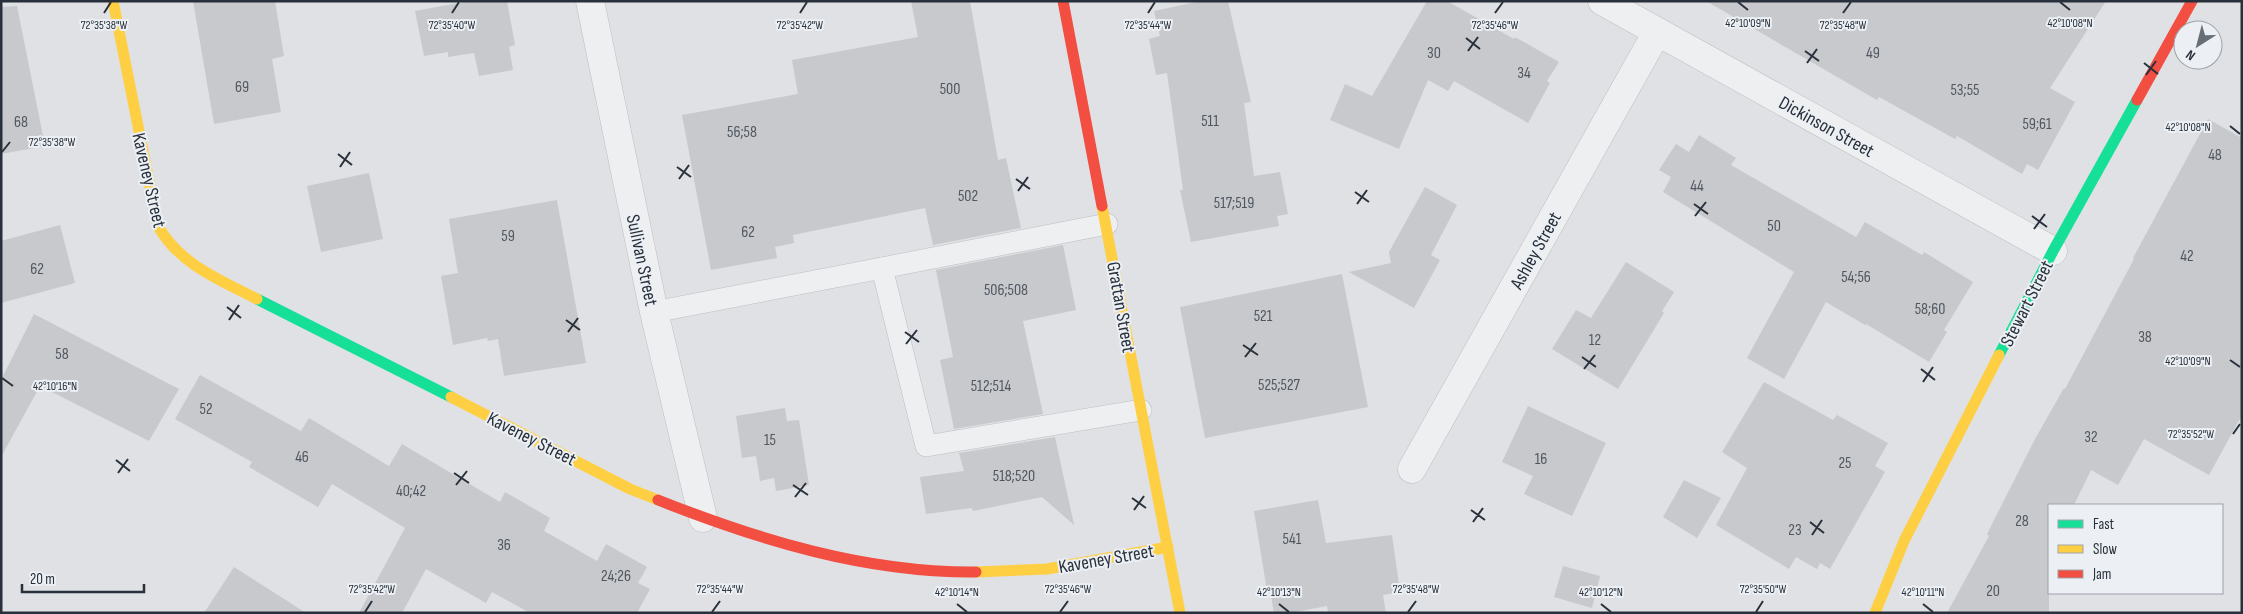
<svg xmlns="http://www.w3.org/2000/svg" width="2243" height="614" font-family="'Sofia Sans Condensed',sans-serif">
<rect width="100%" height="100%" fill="#dfe1e4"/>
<!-- building -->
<g fill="#c7c9cc">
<path d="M 193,1 L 275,1 L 284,56 L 272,59 L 281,112 L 214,124 Z"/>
<path d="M 470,1 L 507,1 L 515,45 L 509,47 L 513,70 L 479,76 L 474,53 L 448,57 L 448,52 L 424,56 L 415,11 Z"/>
<path d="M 911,1 L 970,1 L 998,160 L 1006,158 L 1021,228 L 933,245 L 925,208 L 793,235 L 794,243 L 775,247 L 777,258 L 711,270 L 682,115 L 798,94 L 792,60 L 918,37 Z"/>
<path d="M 1201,1 L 1228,1 L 1251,102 L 1244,103 L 1254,176 L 1280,172 L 1288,214 L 1277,216 L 1279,226 L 1191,242 L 1180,190 L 1183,190 L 1167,73 L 1156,75 L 1149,39 L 1160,36 L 1154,11 Z"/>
<path d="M 1427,1 L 1447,1 L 1514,39 L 1515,37 L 1559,62 L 1547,81 L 1550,83 L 1528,123 L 1454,81 L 1448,91 L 1428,80 L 1399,149 L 1330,120 L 1345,84 L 1372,96 Z"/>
<path d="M 1706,1 L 2106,1 L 2050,88 L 2075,102 L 2038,170 L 2027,164 L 2022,174 L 1957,136 L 1955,139 L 1879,97 L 1877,100 Z"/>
<path d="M 17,6 L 45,146 L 1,154 L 1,7 Z"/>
<path d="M 2208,119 L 2242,138 L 2242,415 L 2209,475 L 2144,439 L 2118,485 L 2091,470 L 2074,505 L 2049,505 L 2049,613 L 1947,613 L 1989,536 L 1987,534 L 2035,439 L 2064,388 L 2065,389 L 2134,259 L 2133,258 Z"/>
<path d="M 1699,135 L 1736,158 L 1731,165 L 1856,237 L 1865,222 L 1922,255 L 1924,252 L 1973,282 L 1944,330 L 1947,332 L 1929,362 L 1866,324 L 1865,325 L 1826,302 L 1784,379 L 1747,358 L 1794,272 L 1663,192 L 1671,177 L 1659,170 L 1676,144 L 1689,152 Z"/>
<path d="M 369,173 L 383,239 L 321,252 L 307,186 Z"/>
<path d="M 1425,187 L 1457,205 L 1431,255 L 1440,260 L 1414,308 L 1349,272 L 1391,263 L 1389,252 Z"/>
<path d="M 557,200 L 586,363 L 504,376 L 498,339 L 488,341 L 487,338 L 453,345 L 441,276 L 458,273 L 449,219 Z"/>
<path d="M 60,225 L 75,283 L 1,303 L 1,241 Z"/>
<path d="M 1063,245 L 1076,310 L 1023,321 L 1043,414 L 954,429 L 940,360 L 953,357 L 936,270 Z"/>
<path d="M 1626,262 L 1674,292 L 1662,311 L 1664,313 L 1618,389 L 1552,349 L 1576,310 L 1591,318 Z"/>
<path d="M 1342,274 L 1368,407 L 1205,438 L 1180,307 Z"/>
<path d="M 34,314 L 179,389 L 149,441 L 40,386 L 1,457 L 1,380 Z"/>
<path d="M 200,375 L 301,431 L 309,418 L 389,466 L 402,444 L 500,502 L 505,492 L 550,518 L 544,531 L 597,561 L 606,544 L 647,567 L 638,583 L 650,589 L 637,613 L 530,613 L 492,592 L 486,603 L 426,569 L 402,613 L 359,613 L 405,528 L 332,484 L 318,507 L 249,467 L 252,462 L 175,419 Z"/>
<path d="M 1764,382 L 1833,420 L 1837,415 L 1888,443 L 1875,466 L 1885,472 L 1830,569 L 1820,563 L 1817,569 L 1796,557 L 1789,569 L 1716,525 L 1747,468 L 1722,452 Z"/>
<path d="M 1528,406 L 1606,443 L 1572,516 L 1524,494 L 1533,476 L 1502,462 Z"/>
<path d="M 785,408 L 787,421 L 799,420 L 809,485 L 776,491 L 774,478 L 760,481 L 756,456 L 742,458 L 736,416 Z"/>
<path d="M 1055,437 L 1074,525 L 1042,497 L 973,511 L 972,508 L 926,514 L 920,477 L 964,471 L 959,453 Z"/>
<path d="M 1684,480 L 1721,498 L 1697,538 L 1663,517 Z"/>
<path d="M 1318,500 L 1326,543 L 1392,535 L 1400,592 L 1383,595 L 1386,613 L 1328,613 L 1327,606 L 1290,613 L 1274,613 L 1270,590 L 1267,591 L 1254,511 Z"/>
<path d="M 1563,566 L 1600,576 L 1592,608 L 1554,597 Z"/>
<path d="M 234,567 L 306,613 L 204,613 Z"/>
</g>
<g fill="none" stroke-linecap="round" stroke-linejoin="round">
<defs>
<g id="lane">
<path d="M 882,268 L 1107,224"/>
<path d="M 654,312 L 882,268 L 926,446 L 1141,410"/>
</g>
<g id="street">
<path d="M 590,1 L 654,312 L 703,518"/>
<path d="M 1602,1 L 2053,251"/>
<path d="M 1412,469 L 1657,32"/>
</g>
</defs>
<!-- lane casing -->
<use href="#lane" stroke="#bdbfc2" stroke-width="22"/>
<!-- street casing -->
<use href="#street" stroke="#bdbfc2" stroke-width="29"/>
<!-- lane -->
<use href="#lane" stroke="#eeeff0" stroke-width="21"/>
<!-- street -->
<use href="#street" stroke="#eeeff0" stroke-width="28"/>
<!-- fast -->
<g stroke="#16e098" stroke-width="11">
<path d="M 257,299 L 451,397"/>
<path d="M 1999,355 L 2053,251 L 2137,100"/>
</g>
<!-- slow -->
<g stroke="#ffcf43" stroke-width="11">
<path d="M 113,1 L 158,226 C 179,264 220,280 257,299"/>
<path d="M 1102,206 L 1180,613"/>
<path d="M 451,397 L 630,489 L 658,500"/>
<path d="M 976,572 L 1047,569 L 1168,547"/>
<path d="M 1875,613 L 1904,541 L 1999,355"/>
</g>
<!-- jam -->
<g stroke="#f24e42" stroke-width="11">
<path d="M 1063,1 L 1102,206"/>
<path d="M 2137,100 L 2192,1"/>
<path d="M 658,500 C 759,540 866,573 976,572"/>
</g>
</g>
<!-- ticks -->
<path fill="none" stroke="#28303b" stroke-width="2" d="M 1738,2 L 1748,10M 2060,2 L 2070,10M 104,13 L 111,2M 452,13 L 459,2M 800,13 L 807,2M 1148,13 L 1155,2M 1495,13 L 1503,2M 1843,13 L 1851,2M 1466,38 L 1480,49M 1468,51 L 1478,37M 1805,51 L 1819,61M 1807,63 L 1817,49M 2144,63 L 2158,74M 2146,75 L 2156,61M 2230,126 L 2240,134M 2,152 L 10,142M 338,154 L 352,165M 340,167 L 350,152M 677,167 L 691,177M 679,179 L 689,165M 1016,179 L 1030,189M 1018,191 L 1028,177M 1355,192 L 1369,202M 1357,204 L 1367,190M 1694,204 L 1708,214M 1695,216 L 1706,202M 2032,216 L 2047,227M 2034,229 L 2045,214M 227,307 L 241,318M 229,320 L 239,305M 566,320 L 580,330M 568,332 L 578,318M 905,332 L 919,342M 906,344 L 917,330M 1243,345 L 1258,355M 1245,357 L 1256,343M 1582,357 L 1596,367M 2230,360 L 2240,367M 1584,369 L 1595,355M 1921,369 L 1935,380M 2,378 L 13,386M 1923,382 L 1933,367M 2233,434 L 2240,424M 116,460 L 130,471M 118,473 L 128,459M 454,473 L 469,483M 456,485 L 467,471M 793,485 L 808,495M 795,497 L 806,483M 1132,498 L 1146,508M 1134,510 L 1144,496M 1471,510 L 1485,520M 1473,522 L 1483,508M 1810,522 L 1824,533M 1812,535 L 1822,520M 957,604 L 967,612M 1279,604 L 1289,612M 1601,604 L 1611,612M 1923,604 L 1933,612M 365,612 L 372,601M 712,612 L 720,601M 1060,612 L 1068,601M 1408,612 L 1416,601M 1756,612 L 1763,601"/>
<g text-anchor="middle" stroke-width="4" stroke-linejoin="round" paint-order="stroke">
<!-- number labels -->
<g font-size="16" fill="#505760">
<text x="1434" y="58">30</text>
<text x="1873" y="58">49</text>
<text x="1524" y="78">34</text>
<text x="242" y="92">69</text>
<text x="950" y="94">500</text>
<text x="1965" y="95">53;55</text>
<text x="1210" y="126">511</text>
<text x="21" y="127">68</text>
<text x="2037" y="129">59;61</text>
<text x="742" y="137">56;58</text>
<text x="2215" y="160">48</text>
<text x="1697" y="191">44</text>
<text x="968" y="201">502</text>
<text x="1234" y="208">517;519</text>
<text x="1774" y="231">50</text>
<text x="748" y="237">62</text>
<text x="508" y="241">59</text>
<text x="2187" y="261">42</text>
<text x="37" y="274">62</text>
<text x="1856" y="282">54;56</text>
<text x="1006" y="295">506;508</text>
<text x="1930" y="314">58;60</text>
<text x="1263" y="321">521</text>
<text x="2145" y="342">38</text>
<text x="1595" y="345">12</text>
<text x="62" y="359">58</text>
<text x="1279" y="390">525;527</text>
<text x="991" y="391">512;514</text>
<text x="206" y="414">52</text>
<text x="2091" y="442">32</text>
<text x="770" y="445">15</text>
<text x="302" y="462">46</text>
<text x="1541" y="464">16</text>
<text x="1845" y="468">25</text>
<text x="1014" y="481">518;520</text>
<text x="411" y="496">40;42</text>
<text x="2022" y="526">28</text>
<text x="1795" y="535">23</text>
<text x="1292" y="544">541</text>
<text x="504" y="550">36</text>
<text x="616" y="581">24;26</text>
<text x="1993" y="596">20</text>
</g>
<!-- street labels -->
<g font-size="19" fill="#28303b" stroke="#ecf0f4">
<text transform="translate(1827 126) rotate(29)" y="7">Dickinson Street</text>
<text transform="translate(150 180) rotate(77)" y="7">Kaveney Street</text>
<text transform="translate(1535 250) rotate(-61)" y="7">Ashley Street</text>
<text transform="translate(643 260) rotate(78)" y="7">Sullivan Street</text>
<text transform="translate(2026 303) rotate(-63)" y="7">Stewart Street</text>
<text transform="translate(1122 307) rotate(80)" y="7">Grattan Street</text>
<text transform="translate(532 438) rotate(27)" y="7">Kaveney Street</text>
<text transform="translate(1106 558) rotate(-10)" y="7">Kaveney Street</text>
</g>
</g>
<g font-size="12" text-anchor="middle" fill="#28303b" stroke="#ecf0f4" stroke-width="4" stroke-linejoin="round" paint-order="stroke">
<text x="2070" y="27">42°10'08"N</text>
<text x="1748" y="27">42°10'09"N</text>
<text x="452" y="29">72°35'40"W</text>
<text x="800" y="29">72°35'42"W</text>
<text x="1843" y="29">72°35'48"W</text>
<text x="104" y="29">72°35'38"W</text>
<text x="1148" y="29">72°35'44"W</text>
<text x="1495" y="29">72°35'46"W</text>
<text x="2188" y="131">42°10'08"N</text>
<text x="52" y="146">72°35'38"W</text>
<text x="2188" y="365">42°10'09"N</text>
<text x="55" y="390">42°10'16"N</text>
<text x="2191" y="438">72°35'52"W</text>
<text x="372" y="593">72°35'42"W</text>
<text x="720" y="593">72°35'44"W</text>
<text x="1068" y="593">72°35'46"W</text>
<text x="1416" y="593">72°35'48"W</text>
<text x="1763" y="593">72°35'50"W</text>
<text x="957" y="596">42°10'14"N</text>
<text x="1279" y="596">42°10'13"N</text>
<text x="1601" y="596">42°10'12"N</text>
<text x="1923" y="596">42°10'11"N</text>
</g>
<!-- border -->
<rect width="2243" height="614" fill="none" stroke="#28303b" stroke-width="5"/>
<!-- legend -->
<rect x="2048" y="504" width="175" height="90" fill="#ecf0f4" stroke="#9ea3aa"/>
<rect x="2058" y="520" width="25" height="8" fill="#16e098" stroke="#9ea3aa"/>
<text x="2093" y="529" font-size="15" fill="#28303b">Fast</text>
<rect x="2058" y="545" width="25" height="8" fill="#ffcf43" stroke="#9ea3aa"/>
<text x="2093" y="554" font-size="15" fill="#28303b">Slow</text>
<rect x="2058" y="570" width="25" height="8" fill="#f24e42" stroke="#9ea3aa"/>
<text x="2093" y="579" font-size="15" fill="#28303b">Jam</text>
<!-- north arrow -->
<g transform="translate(2198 45) rotate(216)"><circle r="24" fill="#ecf0f4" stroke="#9ea3aa"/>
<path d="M0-4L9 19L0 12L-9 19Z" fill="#686e76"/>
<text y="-8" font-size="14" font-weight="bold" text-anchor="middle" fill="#28303b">N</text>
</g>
<!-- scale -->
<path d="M22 584v8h122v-8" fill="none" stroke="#28303b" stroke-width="2.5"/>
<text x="30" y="584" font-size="15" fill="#28303b" stroke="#ecf0f4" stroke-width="4" paint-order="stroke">20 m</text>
</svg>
